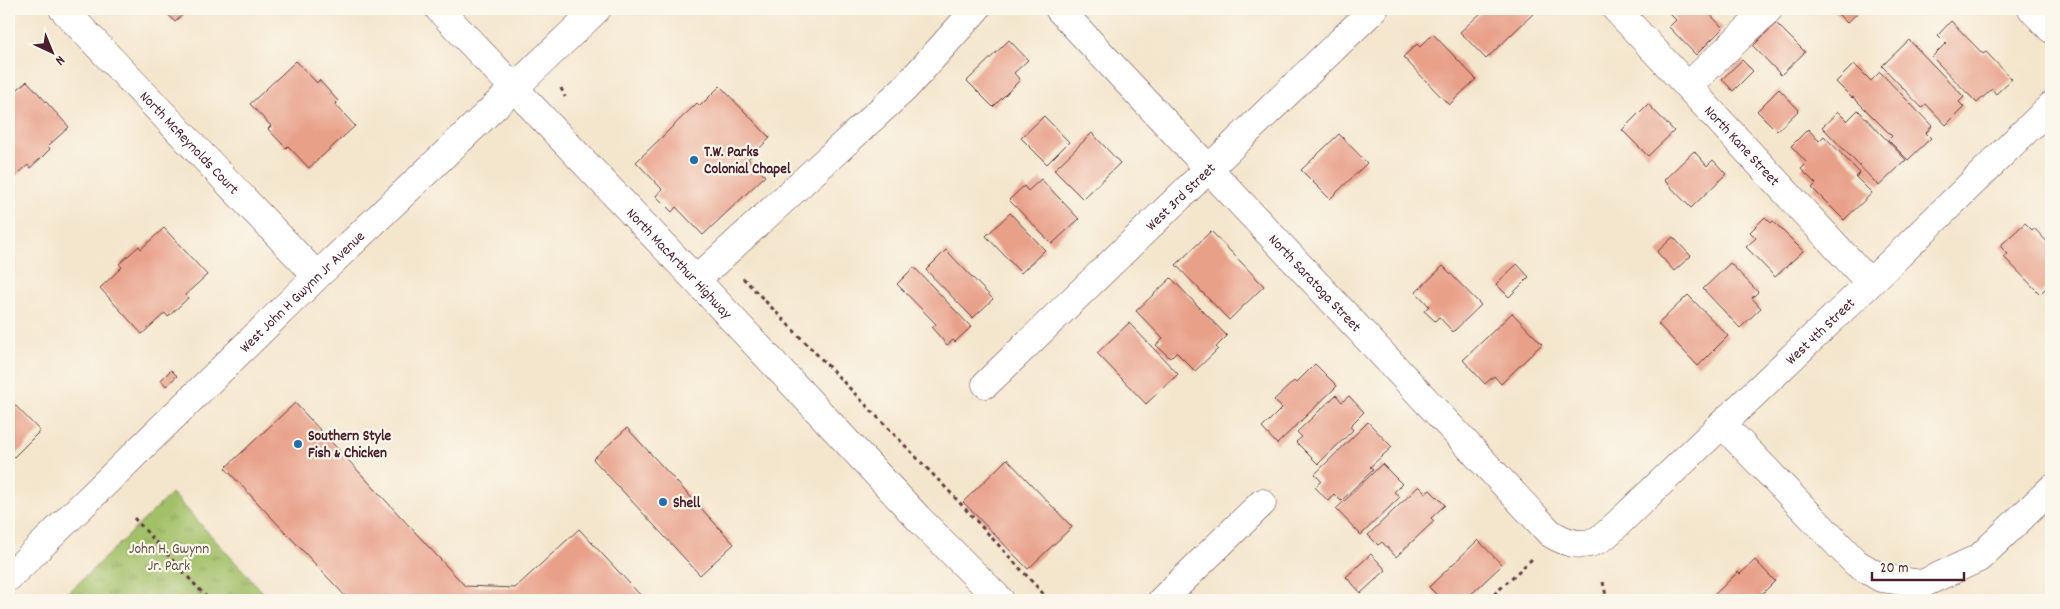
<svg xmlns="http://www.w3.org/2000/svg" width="2060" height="609" font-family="Dekko,sans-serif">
<defs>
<pattern id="grass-tufts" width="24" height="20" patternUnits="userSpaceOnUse" patternTransform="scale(1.25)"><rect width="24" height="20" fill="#a2c068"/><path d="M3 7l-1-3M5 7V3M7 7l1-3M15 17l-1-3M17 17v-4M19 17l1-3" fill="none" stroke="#869b56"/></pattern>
</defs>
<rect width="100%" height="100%" fill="#fbf7ec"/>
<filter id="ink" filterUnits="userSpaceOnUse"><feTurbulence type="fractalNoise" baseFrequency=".02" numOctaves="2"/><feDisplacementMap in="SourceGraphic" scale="10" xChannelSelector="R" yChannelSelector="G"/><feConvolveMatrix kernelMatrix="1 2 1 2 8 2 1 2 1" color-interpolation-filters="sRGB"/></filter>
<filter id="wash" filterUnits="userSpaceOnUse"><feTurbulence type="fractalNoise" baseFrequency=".0096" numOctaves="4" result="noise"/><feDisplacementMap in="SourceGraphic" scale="20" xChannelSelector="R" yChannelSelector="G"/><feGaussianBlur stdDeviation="1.12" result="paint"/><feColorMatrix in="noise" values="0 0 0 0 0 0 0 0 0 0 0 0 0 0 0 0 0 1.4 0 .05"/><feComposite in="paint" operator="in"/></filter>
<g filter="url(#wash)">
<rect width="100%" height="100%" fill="#f4e6cd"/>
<!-- grass -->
<path fill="url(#grass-tufts)" stroke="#76704a" d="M 172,493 L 270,600 L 61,600 Z"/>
<g id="blocks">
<!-- building -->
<g fill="#e8a089">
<path d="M 163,9 L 189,9 L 175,22 Z"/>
<path d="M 1480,9 L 1538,9 L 1486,59 L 1460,32 L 1481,13 L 1478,10 Z"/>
<path d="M 1672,9 L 1705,9 L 1723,28 L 1696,55 L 1669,27 L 1676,20 L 1668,12 Z"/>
<path d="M 1833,9 L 1862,9 L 1847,23 Z"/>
<path d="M 1951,21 L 1983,54 L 1986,52 L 2012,79 L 1996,94 L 1992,89 L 1977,103 L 1932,57 L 1946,43 L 1938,35 Z"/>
<path d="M 1776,23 L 1805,52 L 1781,75 L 1753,46 Z"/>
<path d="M 1433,34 L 1476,79 L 1449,105 L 1403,57 L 1417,44 L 1420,47 Z"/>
<path d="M 1009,40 L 1028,60 L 1014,73 L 1020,80 L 993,107 L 967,81 Z"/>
<path d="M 1909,40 L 1964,97 L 1959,102 L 1964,107 L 1946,125 L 1926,104 L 1922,108 L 1882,66 Z"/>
<path d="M 1742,60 L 1753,71 L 1733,91 L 1722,79 Z"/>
<path d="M 296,61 L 317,83 L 319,80 L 338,101 L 335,104 L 355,126 L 309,168 L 288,146 L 286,148 L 268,129 L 271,126 L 250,104 Z"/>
<path d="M 1854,64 L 1871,81 L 1880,72 L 1932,126 L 1926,133 L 1931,138 L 1908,160 L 1888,140 L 1892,136 L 1853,97 L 1852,98 L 1836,82 Z"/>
<path d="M 27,81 L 69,127 L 48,146 L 50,149 L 42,157 L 30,168 L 28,165 L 9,182 L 9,97 Z"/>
<path d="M 720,86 L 770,138 L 748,159 L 765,176 L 703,235 L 676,207 L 672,212 L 656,196 L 662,189 L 636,162 L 697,103 L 700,106 Z"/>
<path d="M 1779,89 L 1799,110 L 1777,131 L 1757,111 Z"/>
<path d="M 1648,104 L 1674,131 L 1648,156 L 1622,130 Z"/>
<path d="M 1858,110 L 1906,160 L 1879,186 L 1822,127 L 1838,112 L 1847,121 Z"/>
<path d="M 1044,116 L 1069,142 L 1047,164 L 1021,138 Z"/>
<path d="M 1808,129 L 1819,141 L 1824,136 L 1860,173 L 1856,177 L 1872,193 L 1844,220 L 1812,188 L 1816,184 L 1801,169 L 1807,163 L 1791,146 Z"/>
<path d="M 1092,133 L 1120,163 L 1083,199 L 1054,170 Z"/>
<path d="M 1339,134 L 1367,163 L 1330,199 L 1301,170 Z"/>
<path d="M 1694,151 L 1707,166 L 1713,160 L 1726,174 L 1691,208 L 1664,180 Z"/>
<path d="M 1041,179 L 1079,219 L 1052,244 L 1009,200 L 1024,186 L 1028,191 Z"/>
<path d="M 1010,213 L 1045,250 L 1021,273 L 986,236 Z"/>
<path d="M 1765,217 L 1771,223 L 1773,221 L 1803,251 L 1775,277 L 1746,247 L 1756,238 L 1750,232 Z"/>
<path d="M 2025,223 L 2032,230 L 2034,228 L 2051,246 L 2051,283 L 2040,294 L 2004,257 L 2008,254 L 2000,246 Z"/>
<path d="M 164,228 L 207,275 L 185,295 L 188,298 L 168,317 L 165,313 L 142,334 L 100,288 L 122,267 L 119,264 L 139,246 L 141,249 Z"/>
<path d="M 1211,231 L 1264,286 L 1229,320 L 1176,265 Z"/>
<path d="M 1673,237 L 1691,256 L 1674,271 L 1657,252 Z"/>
<path d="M 946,250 L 993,299 L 973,318 L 926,270 Z"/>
<path d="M 1730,263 L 1758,292 L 1752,298 L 1761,308 L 1740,328 L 1703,289 Z"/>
<path d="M 1517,264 L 1529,277 L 1509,297 L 1496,284 Z"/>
<path d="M 1443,266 L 1481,305 L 1453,332 L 1439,317 L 1435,321 L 1424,311 L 1429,306 L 1416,292 Z"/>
<path d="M 914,267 L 971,327 L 955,342 L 953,340 L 947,345 L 932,328 L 936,324 L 897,284 Z"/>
<path d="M 1171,278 L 1227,336 L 1216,347 L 1218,349 L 1195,371 L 1176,352 L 1170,358 L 1156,345 L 1163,339 L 1136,311 Z"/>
<path d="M 1688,295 L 1728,336 L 1698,366 L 1658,324 Z"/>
<path d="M 1512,313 L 1542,344 L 1501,384 L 1494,376 L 1485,384 L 1463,360 Z"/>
<path d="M 1129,323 L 1178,374 L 1146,404 L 1097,353 Z"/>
<path d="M 1315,364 L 1337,386 L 1277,444 L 1262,428 L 1282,408 L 1274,400 L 1294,381 L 1296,383 Z"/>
<path d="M 171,370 L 177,376 L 166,386 L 161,380 Z"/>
<path d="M 1336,395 L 1342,402 L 1349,396 L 1364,412 L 1350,426 L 1353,430 L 1318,464 L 1296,442 L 1302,437 L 1297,432 Z"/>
<path d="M 9,399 L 40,431 L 9,462 Z"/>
<path d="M 295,403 L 465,586 L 515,588 L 579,529 L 643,598 L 641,600 L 349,600 L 225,468 Z"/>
<path d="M 1368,422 L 1392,447 L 1370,467 L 1373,470 L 1341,501 L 1334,494 L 1328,501 L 1315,487 L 1321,481 L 1315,474 Z"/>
<path d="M 627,428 L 734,544 L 700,575 L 593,459 Z"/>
<path d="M 1007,459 L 1072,527 L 1028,569 L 963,502 Z"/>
<path d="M 1382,464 L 1402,484 L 1394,492 L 1400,497 L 1361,535 L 1336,509 Z"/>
<path d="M 1419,486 L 1426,493 L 1430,490 L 1445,505 L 1431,518 L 1434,521 L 1396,557 L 1382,542 L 1378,545 L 1368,535 Z"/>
<path d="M 1478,540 L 1502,565 L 1465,600 L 1442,600 L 1429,587 Z"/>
<path d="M 1371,554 L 1386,570 L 1361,593 L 1346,577 Z"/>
<path d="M 1755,560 L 1775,581 L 1761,595 L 1765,599 L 1764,600 L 1709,600 L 1738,572 L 1740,574 Z"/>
</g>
</g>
</g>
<g filter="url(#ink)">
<use href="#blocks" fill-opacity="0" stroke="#643d43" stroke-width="1"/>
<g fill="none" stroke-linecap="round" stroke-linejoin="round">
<defs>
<g id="minor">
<path id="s1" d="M 63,9 L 317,276"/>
<path id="s2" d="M 1059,9 L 1550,533 C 1570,546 1590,549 1608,533 L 1870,283 L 2051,106"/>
<path id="s3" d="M 1616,9 L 1870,283"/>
<path d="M 2032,9 L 2051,29"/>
<path d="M 1688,86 L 1769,9"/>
<path d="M 696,280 L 905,88 L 976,9"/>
<path id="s4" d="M 986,384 L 1374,9"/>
<path d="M 1722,424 L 1856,563 L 1881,578 L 1922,584 L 1979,558 L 2051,489"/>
<path id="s5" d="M 9,577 L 317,276 L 597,9"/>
<path d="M 1162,600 L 1262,503"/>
</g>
<g id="major">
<path id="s6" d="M 439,9 L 696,280 L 918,518 L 1000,600"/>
</g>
</defs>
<!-- minor casing -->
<use href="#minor" stroke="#643d43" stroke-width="29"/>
<!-- major casing -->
<use href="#major" stroke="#643d43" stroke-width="29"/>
<!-- path -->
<g stroke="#643d43" stroke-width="3" stroke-dasharray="4 4" stroke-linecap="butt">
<path d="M 561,88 L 565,97"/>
<path d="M 743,278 L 947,489 L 1049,600"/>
<path d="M 134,518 L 209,600"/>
<path d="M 1603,582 L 1607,600"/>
<path d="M 1488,600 L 1533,558"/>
</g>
<!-- minor -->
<use href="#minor" stroke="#fff" stroke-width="28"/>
<!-- major -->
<use href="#major" stroke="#fff" stroke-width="28"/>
</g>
</g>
<!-- markers -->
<g fill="#1f6fb2" stroke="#fbf7ec" stroke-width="2">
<circle cx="694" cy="160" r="5"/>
<circle cx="298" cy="444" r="5"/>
<circle cx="663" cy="502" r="5"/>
</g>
<g text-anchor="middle" stroke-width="4.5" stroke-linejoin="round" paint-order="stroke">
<!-- street labels -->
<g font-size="15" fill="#4a1f2b" stroke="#fbf7ec">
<text dy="5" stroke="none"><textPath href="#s1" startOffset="184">North McReynolds Court</textPath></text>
<text dy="5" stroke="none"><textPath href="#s3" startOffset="186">North Kane Street</textPath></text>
<text dy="5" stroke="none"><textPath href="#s4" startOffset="270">West 3rd Street</textPath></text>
<text dy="5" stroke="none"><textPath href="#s6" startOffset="350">North MacArthur Highway</textPath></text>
<text dy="5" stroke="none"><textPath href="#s2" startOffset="375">North Saratoga Street</textPath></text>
<text dy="5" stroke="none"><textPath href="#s5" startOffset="409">West John H Gwynn Jr Avenue</textPath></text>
<text dy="5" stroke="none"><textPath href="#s2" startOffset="1074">West 4th Street</textPath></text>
</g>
<!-- poi labels -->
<g font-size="15" font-weight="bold" fill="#4a1f2b" stroke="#fbf7ec" text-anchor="start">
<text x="704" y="156">T.W. Parks<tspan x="704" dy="17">Colonial Chapel</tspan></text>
<text x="308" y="440">Southern Style<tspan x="308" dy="17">Fish &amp; Chicken</tspan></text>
<text x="673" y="507">Shell</text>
</g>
<!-- park labels -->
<g font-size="15" fill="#644f3d" stroke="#fbf7ec">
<text x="169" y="553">John H. Gwynn<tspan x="169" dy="17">Jr. Park</tspan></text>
</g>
</g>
<!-- margin -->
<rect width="2060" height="609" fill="none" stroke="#fbf7ec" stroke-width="30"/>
<!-- north arrow -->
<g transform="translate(52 52) rotate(136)" stroke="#fbf7ec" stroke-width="4" paint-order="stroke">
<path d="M0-4L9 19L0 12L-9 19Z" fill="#4a1f2b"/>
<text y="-8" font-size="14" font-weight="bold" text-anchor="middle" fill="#4a1f2b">N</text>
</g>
<!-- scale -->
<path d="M1872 572v8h92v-8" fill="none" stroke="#4a1f2b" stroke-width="2.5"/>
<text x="1880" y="572" font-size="15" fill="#4a1f2b" stroke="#fbf7ec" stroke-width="4" paint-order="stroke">20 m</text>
</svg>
